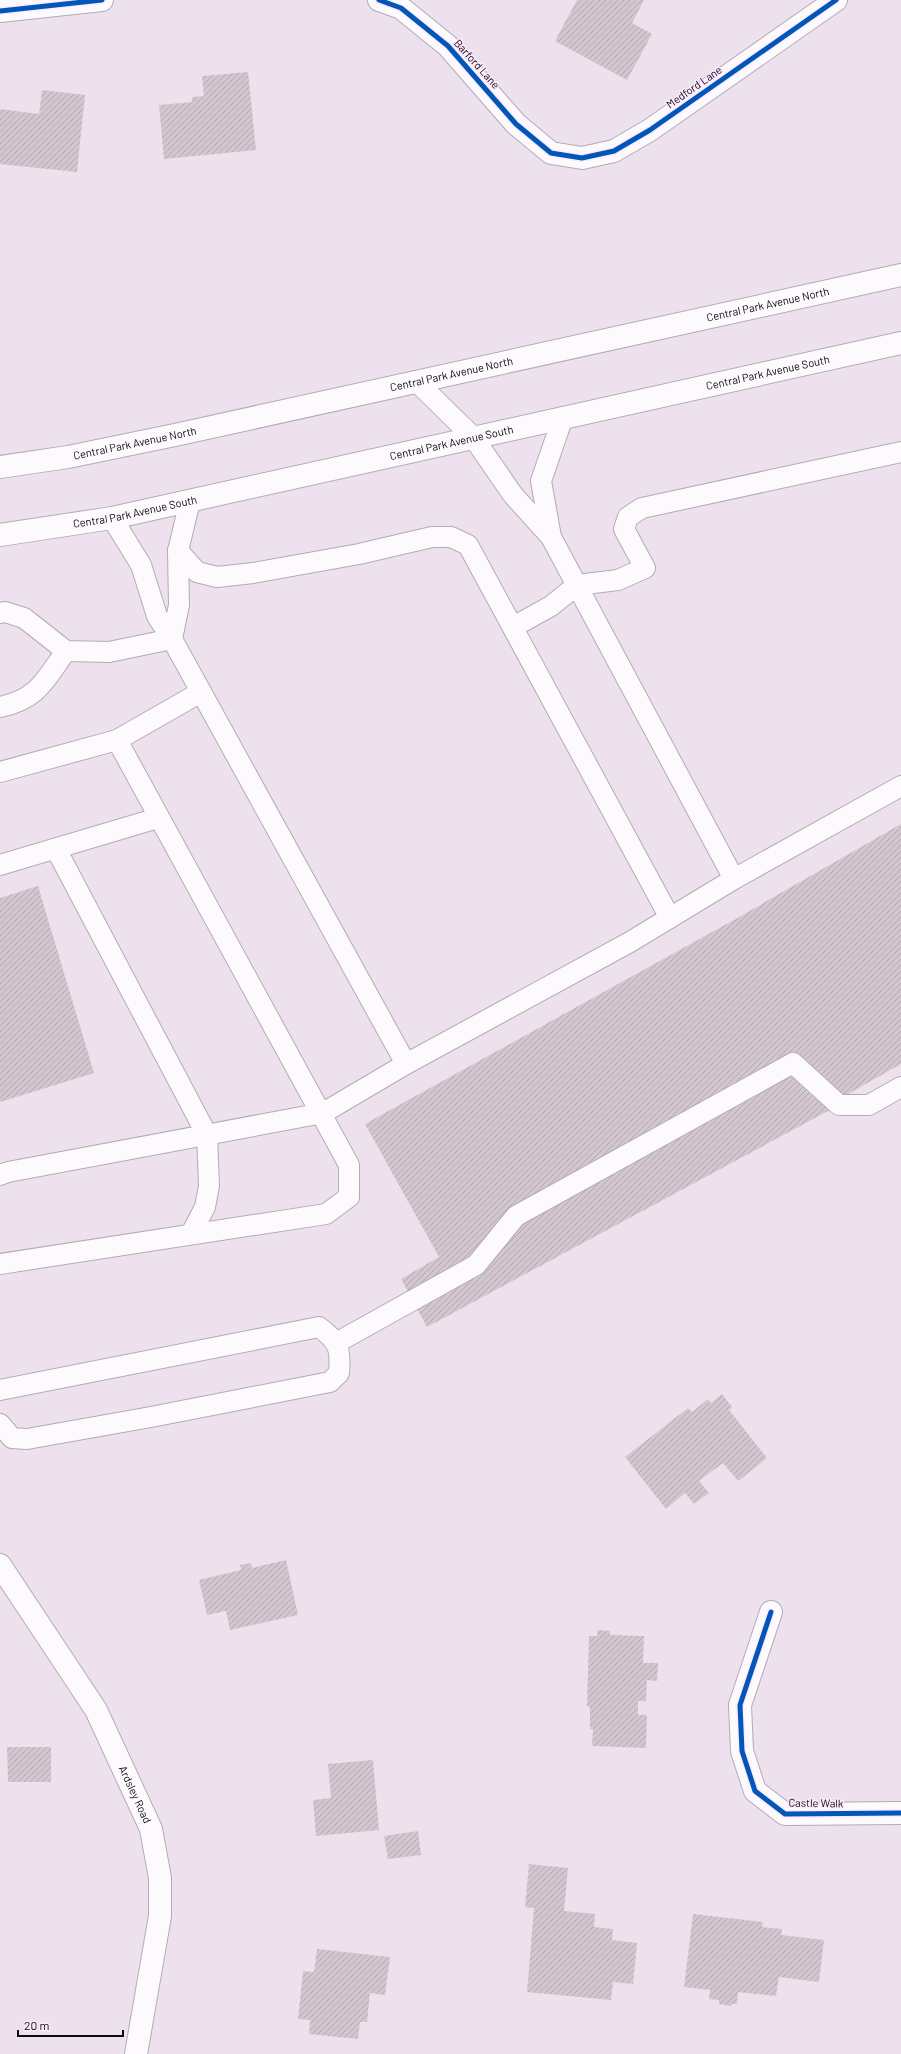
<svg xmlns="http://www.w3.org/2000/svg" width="901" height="2054" font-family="Barlow,sans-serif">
<defs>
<pattern id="building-hatch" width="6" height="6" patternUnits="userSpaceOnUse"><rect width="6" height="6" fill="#d4c6ce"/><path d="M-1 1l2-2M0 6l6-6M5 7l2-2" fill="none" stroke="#b5a9b0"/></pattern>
</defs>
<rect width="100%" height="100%" fill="#ede1ed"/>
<!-- building -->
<g fill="url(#building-hatch)">
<path d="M 577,0 L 644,0 L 632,23 L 652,34 L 627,80 L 555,41 Z"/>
<path d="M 248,72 L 256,150 L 164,159 L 159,105 L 192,102 L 192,97 L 204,96 L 202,76 Z"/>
<path d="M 42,90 L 85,95 L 77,172 L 0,164 L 0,109 L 39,114 Z"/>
<path d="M 901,824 L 901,1064 L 832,1103 L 839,1105 L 427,1327 L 401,1279 L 439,1257 L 365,1124 L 732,921 Z"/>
<path d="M 38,886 L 94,1073 L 0,1102 L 0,898 Z"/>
<path d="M 722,1394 L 732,1407 L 729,1410 L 767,1458 L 738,1481 L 723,1463 L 699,1481 L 709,1493 L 694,1504 L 685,1493 L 666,1509 L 625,1457 L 688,1408 L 692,1412 L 708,1399 L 711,1403 Z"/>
<path d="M 286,1560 L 298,1615 L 230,1630 L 226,1611 L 207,1615 L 199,1580 L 241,1570 L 240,1565 L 251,1563 L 252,1568 Z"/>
<path d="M 598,1630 L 610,1631 L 610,1635 L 644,1636 L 643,1663 L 658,1663 L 657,1681 L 647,1680 L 646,1701 L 638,1701 L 638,1715 L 647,1715 L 646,1748 L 592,1746 L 593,1729 L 590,1729 L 590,1707 L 587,1706 L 589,1636 L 597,1636 Z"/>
<path d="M 7,1747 L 51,1747 L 51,1782 L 8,1782 Z"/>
<path d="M 373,1760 L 379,1830 L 316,1836 L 313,1800 L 331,1798 L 328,1764 Z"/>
<path d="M 418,1831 L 421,1855 L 388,1859 L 384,1836 Z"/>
<path d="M 529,1864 L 568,1868 L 564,1911 L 595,1914 L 594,1927 L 613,1929 L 612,1940 L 637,1943 L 633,1984 L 613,1982 L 611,2000 L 527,1992 L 534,1908 L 525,1907 Z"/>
<path d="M 693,1914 L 763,1922 L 762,1927 L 782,1929 L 781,1935 L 824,1940 L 819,1982 L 779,1977 L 776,1996 L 738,1992 L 737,2004 L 731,2004 L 731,2006 L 719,2004 L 719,2000 L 709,1999 L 710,1990 L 684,1987 Z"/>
<path d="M 317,1949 L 390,1957 L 385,1995 L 370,1993 L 367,2022 L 360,2022 L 358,2039 L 309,2034 L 310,2020 L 298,2019 L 303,1971 L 314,1972 Z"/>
</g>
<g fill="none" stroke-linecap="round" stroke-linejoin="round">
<defs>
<g id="lane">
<path d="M 416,381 L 473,437 L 513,495 L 551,537 L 734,879"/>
<path d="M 112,518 L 141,565 L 157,616 L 172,639 L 406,1064"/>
<path d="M 551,537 L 541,481 L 563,417"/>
<path d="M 178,551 L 197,572 L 217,577 L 253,573 L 359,554 L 432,537 L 451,537 L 468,545 L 670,918"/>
<path d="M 0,613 L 5,612 L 24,618 L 66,651 L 109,652 L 172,639"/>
<path d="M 513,627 L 551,606 L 577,585 L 618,580 L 645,568 L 624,529 L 628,517 L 642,508 L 901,452"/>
<path d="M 172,639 L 179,605 L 178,551 L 190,501"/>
<path d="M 0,707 C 38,699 45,680 66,651"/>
<path d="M 0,772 L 117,740"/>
<path d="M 56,849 L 207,1135 L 209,1186 L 205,1207 L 191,1234"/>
<path d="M 0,865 L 158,818"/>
<path d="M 0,1175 L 8,1172 L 323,1113 L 406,1064 L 630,942 L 734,879 L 901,786"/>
<path d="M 0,1264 L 326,1214 L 349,1197 L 349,1165 L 117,740 L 201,692"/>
<path d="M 336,1343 L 476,1265 L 516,1216 L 793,1063 L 839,1105 L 869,1105 L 901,1087"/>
<path d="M 0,1390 L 319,1327 C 339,1342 341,1349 339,1373 L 330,1382 L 151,1417 L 27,1439 L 12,1438 L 0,1424"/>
</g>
<g id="street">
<path d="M 379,0 L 401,8 L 448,46 L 516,124 L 551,153 L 582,158 L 614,151 L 650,130 L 836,0"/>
<path d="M 0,11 L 102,0"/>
<path d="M 771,1612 L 740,1705 L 742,1751 L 755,1791 L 785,1814 L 901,1813"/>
</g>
<g id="secondary">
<path id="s1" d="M 0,1565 L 96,1710 L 151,1829 L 160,1878 L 160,1916 L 136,2054"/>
</g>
<g id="primary">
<path id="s2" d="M 0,467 L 68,457 L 175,435 L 901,275"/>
<path id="s3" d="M 0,535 L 112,518 L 901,343"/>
</g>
</defs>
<!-- lane casing -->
<use href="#lane" stroke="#b4abb4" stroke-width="22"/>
<!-- street casing -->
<use href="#street" stroke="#b4abb4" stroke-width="24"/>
<!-- secondary casing -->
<use href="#secondary" stroke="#b4abb4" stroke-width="24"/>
<!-- primary casing -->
<use href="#primary" stroke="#b4abb4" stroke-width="24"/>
<!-- lane -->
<use href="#lane" stroke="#fcfafc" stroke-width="20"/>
<!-- street -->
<use href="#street" stroke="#fcfafc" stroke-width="22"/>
<!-- secondary -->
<use href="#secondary" stroke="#fcfafc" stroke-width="22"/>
<!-- primary -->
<use href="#primary" stroke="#fcfafc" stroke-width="22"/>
<defs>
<g id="cycleway">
<path d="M 379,0 L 401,8 L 448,46 L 516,124 L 551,153 L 582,158 L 614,151 L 650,130 L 836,0"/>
<path d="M 0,11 L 102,0"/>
<path d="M 771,1612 L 740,1705 L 742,1751 L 755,1791 L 785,1814 L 901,1813"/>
</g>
</defs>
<!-- cycleway casing -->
<use href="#cycleway" stroke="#fdeafd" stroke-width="8"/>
<!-- cycleway -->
<use href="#cycleway" stroke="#0057b8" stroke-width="5"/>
</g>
<g text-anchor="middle" stroke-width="3" stroke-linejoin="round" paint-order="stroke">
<!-- street labels -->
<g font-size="11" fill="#100910" stroke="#fdeafd">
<text transform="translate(477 64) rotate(48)" y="4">Barford Lane</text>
<text transform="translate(694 87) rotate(-35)" y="4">Medford Lane</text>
<text dy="4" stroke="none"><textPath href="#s2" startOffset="785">Central Park Avenue North</textPath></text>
<text dy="4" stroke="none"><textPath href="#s3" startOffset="785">Central Park Avenue South</textPath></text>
<text dy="4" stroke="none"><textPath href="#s2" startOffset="461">Central Park Avenue North</textPath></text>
<text dy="4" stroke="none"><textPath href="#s2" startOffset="137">Central Park Avenue North</textPath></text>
<text dy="4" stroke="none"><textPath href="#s3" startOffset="461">Central Park Avenue South</textPath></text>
<text dy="4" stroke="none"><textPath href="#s3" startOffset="137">Central Park Avenue South</textPath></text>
<text dy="4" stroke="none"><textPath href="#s1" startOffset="267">Ardsley Road</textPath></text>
<text transform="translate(816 1803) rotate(1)" y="4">Castle Walk</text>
</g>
</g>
<!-- scale -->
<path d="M18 2030v6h105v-6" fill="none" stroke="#100910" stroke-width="2"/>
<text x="24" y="2030" font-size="12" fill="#100910" stroke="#fdeafd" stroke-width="3" paint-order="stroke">20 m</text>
</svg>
